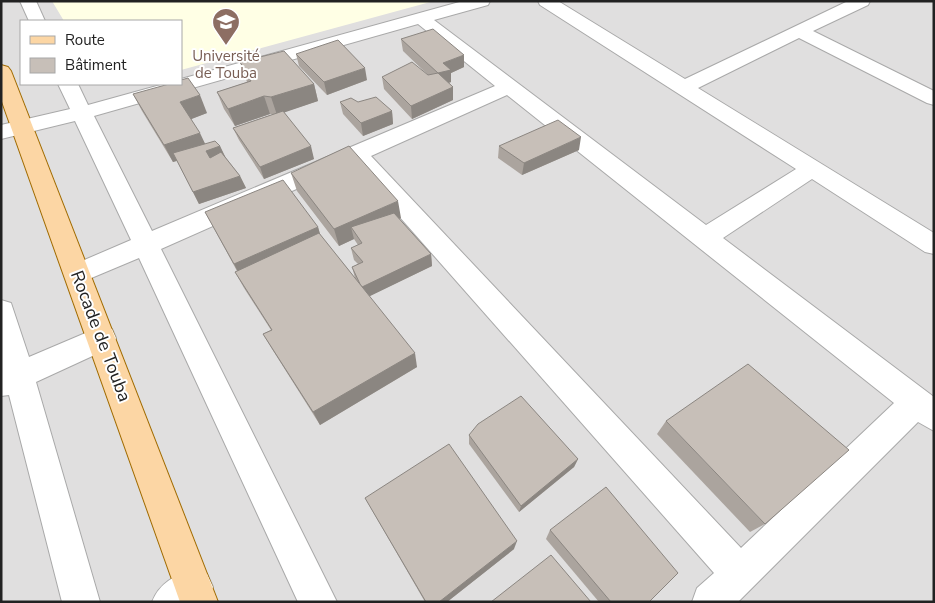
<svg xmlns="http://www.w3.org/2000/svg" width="935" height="603" font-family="'Nunito Sans',sans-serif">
<rect width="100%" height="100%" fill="#f2efe9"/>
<!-- residential -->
<path fill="#e0dfdf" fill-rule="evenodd" d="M 1,1 L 934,1 L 934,602 L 1,602 ZM 21,21 L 181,21 L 181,84 L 21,84 Z"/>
<!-- education -->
<path fill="#ffffe5" d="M 52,1 L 434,1 L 181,70 L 181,21 L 64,21 Z"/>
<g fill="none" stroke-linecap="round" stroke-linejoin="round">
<defs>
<g id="minor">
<path d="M 20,1 L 36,1 L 45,21 L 29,21 Z"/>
<path d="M 463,1 L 490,1 L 488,5 L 434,20 L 706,225 L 796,169 L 540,5 L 538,1 L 558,1 L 685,79 L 848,1 L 870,1 L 868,5 L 813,31 L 934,91 L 934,105 L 927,103 L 799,38 L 698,88 L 934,233 L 934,254 L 925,252 L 812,179 L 723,238 L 934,397 L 934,431 L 918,422 L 738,602 L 692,602 L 697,588 L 714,573 L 353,164 L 161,249 L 337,602 L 298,602 L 139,258 L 77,284 L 68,281 L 64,274 L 68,267 L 131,240 L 75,121 L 1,139 L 1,125 L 70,109 L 58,84 L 78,84 L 88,105 L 164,84 L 181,84 L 181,79 ZM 418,24 L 495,86 L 152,231 L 94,116 ZM 507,95 L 894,403 L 741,548 L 371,156 Z"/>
<path d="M 1,300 L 11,303 L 29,357 L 102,326 L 112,329 L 116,338 L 112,347 L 36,382 L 100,602 L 62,602 L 9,395 L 1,396 Z"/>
<path d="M 194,568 L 207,574 L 213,587 L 207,600 L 152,602 C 160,582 175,576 194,568 Z"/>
</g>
<path id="major" d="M 1,65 L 8,67 L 11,71 L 218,602 L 180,602 L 1,99 Z"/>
</defs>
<!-- minor casing -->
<use href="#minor" stroke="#a9a9a9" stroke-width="2"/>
<!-- major casing -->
<use href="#major" stroke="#a06b00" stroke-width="2"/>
<!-- minor -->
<use href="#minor" fill="#fff" fill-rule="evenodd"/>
<!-- major -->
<use href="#major" fill="#fcd6a4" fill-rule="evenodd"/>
</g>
<!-- wall -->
<g fill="#aba49e">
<path d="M 401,39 L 464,67 L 451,73 L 451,82 L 449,83 L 453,87 L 453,100 L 412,119 L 384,89 L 382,77 L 428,75 L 403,51 Z"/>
<path d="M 296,54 L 367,80 L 327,95 L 299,66 Z"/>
<path d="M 240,62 L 314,84 L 318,101 L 284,112 L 314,159 L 264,179 L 239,140 L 233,128 L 273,114 L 270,114 L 235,126 L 224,109 L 217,92 L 247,82 Z"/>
<path d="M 133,94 L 207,113 L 191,119 L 205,144 L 220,146 L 226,158 L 240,176 L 246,188 L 199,204 L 177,161 L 173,162 L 142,111 Z"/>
<path d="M 340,102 L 358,102 L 392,111 L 393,124 L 363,136 L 343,114 Z"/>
<path d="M 499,146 L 579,150 L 522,175 L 498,158 Z"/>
<path d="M 291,173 L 401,218 L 399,219 L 431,254 L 432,266 L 369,296 L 417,367 L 320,425 L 272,349 L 263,334 L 271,330 L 244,288 L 235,272 L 237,271 L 205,212 L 318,227 L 320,235 L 355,278 L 352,267 L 358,264 L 354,260 L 351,248 L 358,245 L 354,239 L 339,246 L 297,191 Z"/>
<path d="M 666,421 L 765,524 L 750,532 L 657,434 Z"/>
<path d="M 469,435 L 578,459 L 574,467 L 519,512 L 469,444 Z"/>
<path d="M 365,498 L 514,549 L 447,602 L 425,602 Z"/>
<path d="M 550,530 L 649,602 L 599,602 L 546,539 Z"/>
</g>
<!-- shaded-wall -->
<g fill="#8b8681">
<path d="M 464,55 L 464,67 L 451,73 L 451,82 L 439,86 L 438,73 L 443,63 Z"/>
<path d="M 365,68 L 367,80 L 327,95 L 324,82 Z"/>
<path d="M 314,84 L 318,101 L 277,115 L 271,97 Z"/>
<path d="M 453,87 L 453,100 L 412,119 L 411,106 Z"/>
<path d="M 200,95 L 207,113 L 189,120 L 180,102 Z"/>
<path d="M 264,96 L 270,114 L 235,126 L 228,109 Z"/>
<path d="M 392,111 L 393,124 L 363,136 L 361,123 Z"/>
<path d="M 200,133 L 208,150 L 220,146 L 226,159 L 212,163 L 206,151 L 173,162 L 164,145 Z"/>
<path d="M 581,137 L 579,150 L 522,175 L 524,163 Z"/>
<path d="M 311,146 L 314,159 L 264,179 L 260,167 Z"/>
<path d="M 240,176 L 246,188 L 199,204 L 193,192 Z"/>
<path d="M 398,201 L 401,218 L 358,237 L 351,227 L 354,239 L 339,246 L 334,229 Z"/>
<path d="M 318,227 L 323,244 L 242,280 L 234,264 Z"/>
<path d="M 431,254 L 432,266 L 364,299 L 361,287 Z"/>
<path d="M 415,353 L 417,367 L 320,425 L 313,412 Z"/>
<path d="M 578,459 L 574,467 L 519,512 L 521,506 Z"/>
<path d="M 517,541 L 514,549 L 447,602 L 439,602 Z"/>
</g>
<!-- building -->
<g fill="#c7bfb8" stroke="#8b8681">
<path d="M 433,29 L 464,55 L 443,63 L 451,70 L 438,73 L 401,39 Z"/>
<path d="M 338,40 L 365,68 L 324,82 L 296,54 Z"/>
<path d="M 284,51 L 314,84 L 271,97 L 264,96 L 228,109 L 217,92 L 251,81 L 240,62 Z"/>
<path d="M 412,62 L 428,75 L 438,73 L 453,87 L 411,106 L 382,77 Z"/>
<path d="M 188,78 L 200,95 L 180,102 L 200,133 L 164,145 L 133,94 L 169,84 L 181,84 L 181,80 Z"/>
<path d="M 376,97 L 392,111 L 361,123 L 340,102 L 351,98 L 358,102 Z"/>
<path d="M 283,111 L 311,146 L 260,167 L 233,128 Z"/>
<path d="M 558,120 L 581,137 L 524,163 L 499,146 Z"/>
<path d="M 215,141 L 220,146 L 206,151 L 210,158 L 221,152 L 240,176 L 193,192 L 173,153 Z"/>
<path d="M 349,146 L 398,201 L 334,229 L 291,173 Z"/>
<path d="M 283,180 L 318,227 L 234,264 L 205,212 Z"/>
<path d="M 394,213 L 431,254 L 362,287 L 360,284 L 352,267 L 363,262 L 351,248 L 362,243 L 351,227 Z"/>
<path d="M 319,233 L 415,353 L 313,412 L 263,334 L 272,330 L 235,272 Z"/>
<path d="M 748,364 L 849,450 L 765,524 L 666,421 Z"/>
<path d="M 521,396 L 578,459 L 521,506 L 469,435 L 478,424 Z"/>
<path d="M 449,444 L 517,541 L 439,602 L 426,602 L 365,498 Z"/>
<path d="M 606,487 L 678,573 L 649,602 L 611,602 L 550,530 Z"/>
<path d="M 551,555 L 591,602 L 491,602 Z"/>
</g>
<!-- icons -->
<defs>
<symbol id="school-pin" viewBox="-11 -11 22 30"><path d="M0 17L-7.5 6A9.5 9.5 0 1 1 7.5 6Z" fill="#8d6e63" stroke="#fff"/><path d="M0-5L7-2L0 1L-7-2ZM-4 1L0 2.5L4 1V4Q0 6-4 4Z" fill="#fff"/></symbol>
</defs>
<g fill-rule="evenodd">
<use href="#school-pin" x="210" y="6" width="32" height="43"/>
</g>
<g text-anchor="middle" stroke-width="4" stroke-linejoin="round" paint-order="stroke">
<!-- far-education labels -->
<g font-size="15" fill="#785e54" stroke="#fff">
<text x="226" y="61">Université<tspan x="226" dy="17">de Touba</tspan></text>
</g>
<!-- street labels -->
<g font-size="18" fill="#222" stroke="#fff">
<text transform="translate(101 336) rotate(69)" y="6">Rocade de Touba</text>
</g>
</g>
<!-- border -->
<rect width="935" height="603" fill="none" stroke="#222222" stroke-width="5"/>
<!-- legend -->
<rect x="20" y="20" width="162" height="65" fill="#ffffff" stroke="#a7a7a7"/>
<rect x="30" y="36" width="25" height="8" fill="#fcd6a4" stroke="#a7a7a7"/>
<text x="65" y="45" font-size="15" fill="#222222">Route</text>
<rect x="30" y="58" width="25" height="15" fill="#c7bfb8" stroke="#a7a7a7"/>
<text x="65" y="70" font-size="15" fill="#222222">Bâtiment</text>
</svg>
